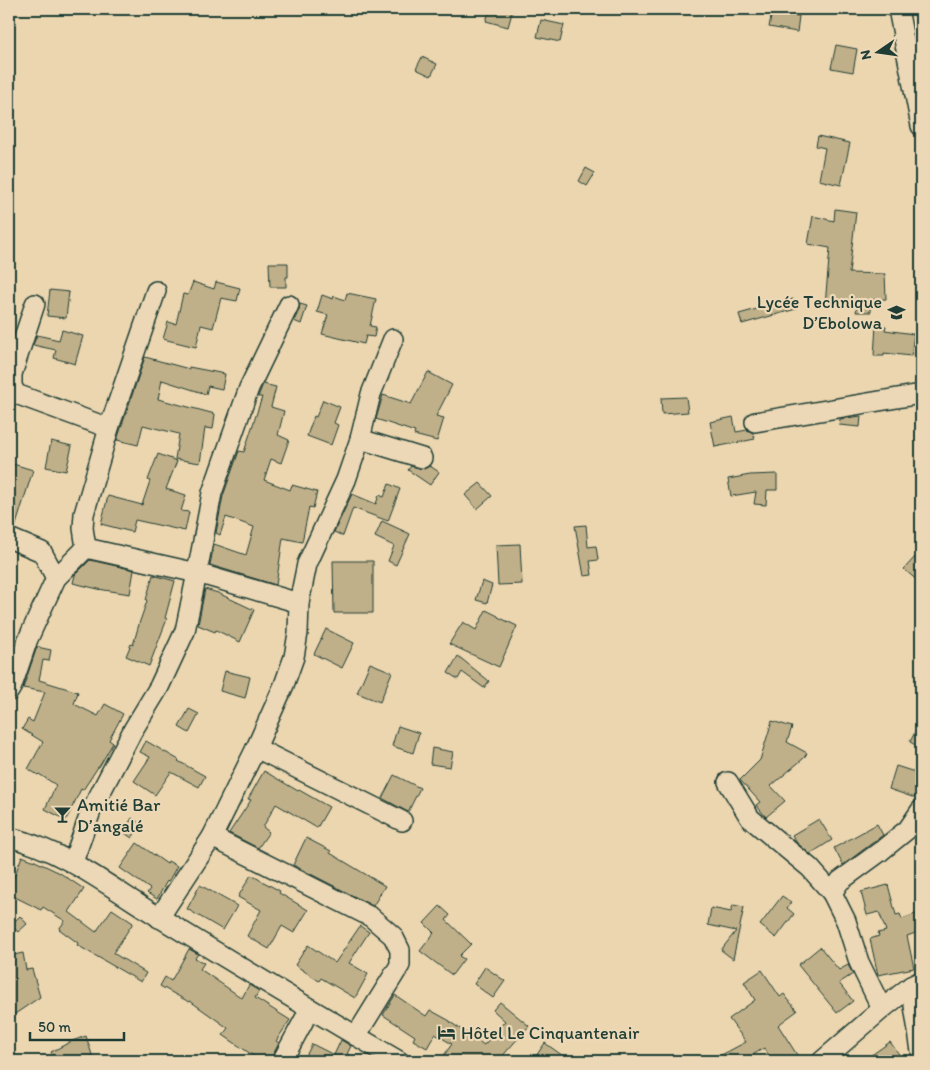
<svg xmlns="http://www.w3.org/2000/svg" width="930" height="1070" font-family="Itim,sans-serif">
<rect width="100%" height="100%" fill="#ecd6b0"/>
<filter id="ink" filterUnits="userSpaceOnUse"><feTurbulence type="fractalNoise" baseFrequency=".02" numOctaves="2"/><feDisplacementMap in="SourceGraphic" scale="10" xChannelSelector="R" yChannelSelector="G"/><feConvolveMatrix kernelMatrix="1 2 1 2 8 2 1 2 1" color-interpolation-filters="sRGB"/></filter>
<g filter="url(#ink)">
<!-- building -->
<g fill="#c0b089" stroke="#1f3d34">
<path d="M 490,9 L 513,9 L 508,27 L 486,21 Z"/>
<path d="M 772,12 L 799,16 L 797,32 L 769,27 Z"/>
<path d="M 541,20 L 564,25 L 560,42 L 537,37 Z"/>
<path d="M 836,45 L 857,49 L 853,72 L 831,68 Z"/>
<path d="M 422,57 L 437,64 L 431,76 L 416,69 Z"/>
<path d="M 818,136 L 850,143 L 841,185 L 819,180 L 825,148 L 816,146 Z"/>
<path d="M 586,168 L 595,173 L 587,186 L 579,181 Z"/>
<path d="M 835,209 L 856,212 L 849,273 L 885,274 L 886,299 L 871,300 L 871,312 L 856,312 L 857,307 L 825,305 L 830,248 L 808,244 L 813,216 L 834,221 Z"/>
<path d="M 269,263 L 288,263 L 288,277 L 286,277 L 286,287 L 270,287 Z"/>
<path d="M 193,282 L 214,289 L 216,282 L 240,288 L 237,301 L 221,298 L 213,328 L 201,325 L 196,347 L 163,339 L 168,322 L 176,324 L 183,294 L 188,295 Z"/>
<path d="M 50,290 L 69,292 L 66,318 L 47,316 Z"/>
<path d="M 347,293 L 376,299 L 370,326 L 376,327 L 374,337 L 366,336 L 364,344 L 322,334 L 328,315 L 317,312 L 322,295 L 333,299 L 334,296 L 345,300 Z"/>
<path d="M 793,299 L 796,309 L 742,324 L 739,314 Z"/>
<path d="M 300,304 L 307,306 L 301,324 L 294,321 L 299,310 Z"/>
<path d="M 876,325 L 886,326 L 885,330 L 914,334 L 911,356 L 884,353 L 884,356 L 874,356 Z"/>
<path d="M 62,330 L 83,336 L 75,364 L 54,358 L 56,350 L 33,345 L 37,335 L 59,340 Z"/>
<path d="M 145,357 L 189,369 L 189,367 L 225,374 L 222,389 L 208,386 L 206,394 L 162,380 L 158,399 L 215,414 L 213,429 L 205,428 L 200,463 L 175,459 L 179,434 L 143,425 L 138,445 L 117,440 Z"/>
<path d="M 428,372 L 452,385 L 436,416 L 444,418 L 437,441 L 414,435 L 415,432 L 376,419 L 383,395 L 411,404 Z"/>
<path d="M 263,384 L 276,387 L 271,407 L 284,411 L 278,435 L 289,440 L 281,463 L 271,459 L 264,480 L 290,490 L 292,485 L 317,492 L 313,508 L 309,507 L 302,542 L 283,538 L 276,585 L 210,565 L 214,544 L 246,555 L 254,527 L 226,517 L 220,535 L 216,533 L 223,496 L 239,451 L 244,452 L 262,397 L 258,397 Z"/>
<path d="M 686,397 L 688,412 L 662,414 L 661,398 Z"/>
<path d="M 323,400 L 340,407 L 334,423 L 338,425 L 331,445 L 307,436 L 314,416 L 316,417 Z"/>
<path d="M 861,416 L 860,427 L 839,425 L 840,419 Z"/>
<path d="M 733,417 L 736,432 L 747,430 L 753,433 L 755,439 L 715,447 L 710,422 Z"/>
<path d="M 51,441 L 72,446 L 66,471 L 46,467 Z"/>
<path d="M 158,454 L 177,461 L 166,489 L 186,495 L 181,511 L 189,512 L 185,531 L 135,520 L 132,532 L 101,524 L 108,496 L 142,505 L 150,481 L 148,480 Z"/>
<path d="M 13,464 L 33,470 L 15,528 L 9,527 L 9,477 Z"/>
<path d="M 411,466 L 424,469 L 430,466 L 439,472 L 430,485 L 408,470 Z"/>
<path d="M 777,474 L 777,490 L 767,490 L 766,505 L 754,504 L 756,492 L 731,496 L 728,479 L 750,475 Z"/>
<path d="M 480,483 L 492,496 L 477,509 L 465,495 Z"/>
<path d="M 389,484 L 400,489 L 388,521 L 353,508 L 343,536 L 334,532 L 352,494 L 376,504 L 379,495 L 384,497 Z"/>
<path d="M 382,521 L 410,534 L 396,565 L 388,561 L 394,546 L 375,537 Z"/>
<path d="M 586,525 L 588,547 L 596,546 L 598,560 L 590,561 L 592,575 L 584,576 L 575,526 Z"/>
<path d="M 520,544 L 522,584 L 498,585 L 496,545 Z"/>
<path d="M 915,557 L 921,563 L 921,584 L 904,569 Z"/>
<path d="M 90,560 L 134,570 L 130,594 L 98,589 L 73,583 L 75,575 Z"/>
<path d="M 333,561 L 373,561 L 373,613 L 334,613 Z"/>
<path d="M 153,575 L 175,581 L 165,618 L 167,619 L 149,666 L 126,656 L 131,644 L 133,645 L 140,621 L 147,601 L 146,600 Z"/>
<path d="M 482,581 L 492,585 L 487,603 L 476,600 Z"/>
<path d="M 205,589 L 218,593 L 254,610 L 240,642 L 216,630 L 215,632 L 198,625 Z"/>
<path d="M 486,610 L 498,616 L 498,617 L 517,626 L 499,667 L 449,644 L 463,622 L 476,630 Z"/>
<path d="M 326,629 L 354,643 L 342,668 L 314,654 Z"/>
<path d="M 37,647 L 51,650 L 49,661 L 43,660 L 39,680 L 78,692 L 74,704 L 98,716 L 105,704 L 123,714 L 109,740 L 113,743 L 99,767 L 98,767 L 83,790 L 81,789 L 66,820 L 45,809 L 56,785 L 39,774 L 38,775 L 28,769 L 43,742 L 22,729 L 28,719 L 33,722 L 45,692 L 23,688 Z"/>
<path d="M 458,656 L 489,681 L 484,688 L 462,672 L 458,679 L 448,673 Z"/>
<path d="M 370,663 L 392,672 L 380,702 L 357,693 Z"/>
<path d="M 225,671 L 250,677 L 245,698 L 220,691 Z"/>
<path d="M 189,709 L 199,714 L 189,733 L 179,727 Z"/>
<path d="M 921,720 L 921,748 L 910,742 Z"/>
<path d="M 772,721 L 792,727 L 787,742 L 807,753 L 804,758 L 771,786 L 785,801 L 766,817 L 756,805 L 760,802 L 740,780 L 760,760 Z"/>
<path d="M 398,726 L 419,733 L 413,753 L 392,746 Z"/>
<path d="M 146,741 L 179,760 L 178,761 L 205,776 L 199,787 L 171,772 L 155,795 L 134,781 L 150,757 L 140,752 Z"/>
<path d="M 432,748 L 453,752 L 450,767 L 430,764 Z"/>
<path d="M 896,766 L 921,774 L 921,778 L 915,798 L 889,789 Z"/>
<path d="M 264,771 L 298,791 L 299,790 L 329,807 L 317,828 L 276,804 L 263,827 L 269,832 L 258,848 L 229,833 L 251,800 L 248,799 Z"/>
<path d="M 394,775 L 420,788 L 408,812 L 382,798 Z"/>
<path d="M 132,818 L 141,824 L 132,838 L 123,832 Z"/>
<path d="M 819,819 L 832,840 L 810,854 L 797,843 L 792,835 Z"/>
<path d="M 877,824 L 883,835 L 843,865 L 834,848 Z"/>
<path d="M 306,838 L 331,851 L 330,853 L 385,886 L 373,906 L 293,865 Z"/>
<path d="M 137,843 L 167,864 L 168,861 L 177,866 L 168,882 L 167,881 L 157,899 L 147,893 L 150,889 L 120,868 Z"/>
<path d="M 22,856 L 35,861 L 60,873 L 84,889 L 69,912 L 96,932 L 112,909 L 133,923 L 113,953 L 146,973 L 141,982 L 77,945 L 78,943 L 59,929 L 65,921 L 43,907 L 41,910 L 9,894 L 9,891 Z"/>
<path d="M 251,875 L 280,891 L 279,893 L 308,910 L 294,933 L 282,926 L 269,949 L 247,936 L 261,910 L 238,897 Z"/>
<path d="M 200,885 L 237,906 L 223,930 L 187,909 Z"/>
<path d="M 888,885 L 896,915 L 900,914 L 902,919 L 921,912 L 921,931 L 907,936 L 914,968 L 878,975 L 870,939 L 879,936 L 878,933 L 886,931 L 879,912 L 867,915 L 861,892 Z"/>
<path d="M 782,896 L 791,902 L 787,908 L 794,914 L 776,938 L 760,925 Z"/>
<path d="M 733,905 L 744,907 L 733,959 L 721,950 L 736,931 L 708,925 L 711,908 L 731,912 Z"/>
<path d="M 440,906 L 450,915 L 446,920 L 471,944 L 459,956 L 464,959 L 452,975 L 420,951 L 434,933 L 424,923 Z"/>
<path d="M 20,916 L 27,924 L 18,932 L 11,925 Z"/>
<path d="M 360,926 L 369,932 L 349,963 L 368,974 L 355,998 L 321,978 L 319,981 L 295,965 L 308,945 L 335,963 Z"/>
<path d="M 820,947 L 839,970 L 848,965 L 853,974 L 839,983 L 853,1001 L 837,1013 L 798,965 Z"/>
<path d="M 189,949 L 198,954 L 195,958 L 204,963 L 200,969 L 242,998 L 249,985 L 259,991 L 255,998 L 290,1020 L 276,1041 L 279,1043 L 270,1061 L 261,1061 L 223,1035 L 228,1028 L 190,1001 L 189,1002 L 160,986 L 165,977 L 171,981 Z"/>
<path d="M 23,953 L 26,970 L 32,969 L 40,997 L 9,1018 L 9,956 Z"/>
<path d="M 485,967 L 505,981 L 493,998 L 474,984 Z"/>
<path d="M 762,970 L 780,997 L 784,994 L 797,1011 L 778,1025 L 799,1058 L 794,1061 L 773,1061 L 764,1048 L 743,1061 L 710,1061 L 746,1042 L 729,1019 L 755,1000 L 744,982 Z"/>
<path d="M 395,995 L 426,1016 L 430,1010 L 450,1021 L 450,1022 L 484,1045 L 505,1021 L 493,1010 L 500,1002 L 529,1026 L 498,1061 L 440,1061 L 452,1044 L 435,1034 L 427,1048 L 413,1040 L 415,1036 L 383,1015 Z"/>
<path d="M 86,1036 L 93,1058 L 82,1061 L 56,1061 L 51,1052 L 72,1041 Z"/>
<path d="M 341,1040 L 351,1046 L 347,1054 L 360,1061 L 315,1061 L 306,1056 L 312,1044 L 334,1055 Z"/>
<path d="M 890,1042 L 901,1057 L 896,1061 L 863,1061 Z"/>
<path d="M 545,1043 L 570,1061 L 543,1061 L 536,1056 Z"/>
</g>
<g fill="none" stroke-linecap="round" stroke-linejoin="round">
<defs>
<g id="minor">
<path d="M 898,9 L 921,126"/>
<path d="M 35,304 L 12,374 L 12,386 L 16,394 L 109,428"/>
<path d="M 755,422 L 921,394"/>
<path d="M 360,439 L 422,458"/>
<path d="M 9,538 L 42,552 L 56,578"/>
<path d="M 86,548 L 197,573 L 299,603"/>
<path d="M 9,691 L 12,686 L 28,639 L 56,578 L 86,548 L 83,528 L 84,514 L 109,428 L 156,291"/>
<path d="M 256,748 L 402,821"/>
<path d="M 728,782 L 750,818 L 769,834 L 810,868 L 832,893 L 846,921 L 859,962 L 882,1009"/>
<path d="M 9,837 C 66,851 112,889 162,919 C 240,967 320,1015 399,1061"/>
<path d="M 212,837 L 371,917 L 393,936 L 400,950 L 400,965 L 356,1036"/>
<path d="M 73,862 L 91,811 L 133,730 L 159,687 L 185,631 L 197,573 L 212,493 L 249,388 L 289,305"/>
<path d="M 832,893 L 840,881 L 881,851 L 908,829 L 921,810"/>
<path d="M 159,918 L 212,837 L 256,748 L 284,685 L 294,657 L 298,633 L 299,603 L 307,564 L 346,480 L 360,439 L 371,394 L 393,339"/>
<path d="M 911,986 L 921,1051"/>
<path d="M 282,1061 L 310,1009"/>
<path d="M 822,1061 L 882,1009 L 911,986 L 921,981"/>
</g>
</defs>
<!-- minor casing -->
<use href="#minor" stroke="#1f3d34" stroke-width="22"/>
<!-- minor -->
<use href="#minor" stroke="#ecd8b6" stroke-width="19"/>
</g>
</g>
<!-- icons -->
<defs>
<symbol id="school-bare" viewBox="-9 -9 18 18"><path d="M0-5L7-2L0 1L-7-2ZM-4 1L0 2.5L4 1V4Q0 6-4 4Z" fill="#1f3d34" stroke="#ecd8b6" stroke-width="2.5" paint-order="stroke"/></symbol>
<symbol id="bar-bare" viewBox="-9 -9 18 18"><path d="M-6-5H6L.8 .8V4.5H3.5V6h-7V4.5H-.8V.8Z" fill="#1f3d34" stroke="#ecd8b6" stroke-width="2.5" paint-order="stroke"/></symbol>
<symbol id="hotel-bare" viewBox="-9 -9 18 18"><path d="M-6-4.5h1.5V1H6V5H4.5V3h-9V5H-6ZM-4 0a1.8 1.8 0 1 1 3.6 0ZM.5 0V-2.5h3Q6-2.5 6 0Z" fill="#1f3d34" stroke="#ecd8b6" stroke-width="2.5" paint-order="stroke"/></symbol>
</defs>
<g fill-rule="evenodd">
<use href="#school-bare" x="884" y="300" width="25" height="25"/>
<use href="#bar-bare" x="50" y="802" width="25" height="25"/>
<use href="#hotel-bare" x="434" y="1020" width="25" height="25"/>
</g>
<g text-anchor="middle" stroke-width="4.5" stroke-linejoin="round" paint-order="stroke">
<!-- poi labels -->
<g font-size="18" fill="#1f3d34" stroke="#ecd8b6" text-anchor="start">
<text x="882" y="308" text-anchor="end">Lycée Technique<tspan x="882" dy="21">D’Ebolowa</tspan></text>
<text x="77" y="811">Amitié Bar<tspan x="77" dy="21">D’angalé</tspan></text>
<text x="461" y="1039">Hôtel Le Cinquantenair</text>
</g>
</g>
<!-- margin -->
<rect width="930" height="1070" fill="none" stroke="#ecd8b6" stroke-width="30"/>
<rect x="15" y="15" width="900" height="1040" fill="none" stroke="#1f3d34" stroke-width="2" filter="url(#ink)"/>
<!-- north arrow -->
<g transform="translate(878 52) rotate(257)" stroke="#ecd8b6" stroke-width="4" paint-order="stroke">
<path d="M0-4L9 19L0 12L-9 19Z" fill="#1f3d34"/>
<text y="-8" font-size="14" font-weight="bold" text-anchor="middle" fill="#1f3d34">N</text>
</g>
<!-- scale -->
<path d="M30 1032v8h94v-8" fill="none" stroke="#1f3d34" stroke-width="2.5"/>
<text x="38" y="1032" font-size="15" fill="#1f3d34" stroke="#ecd8b6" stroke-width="4" paint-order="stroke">50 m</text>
</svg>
